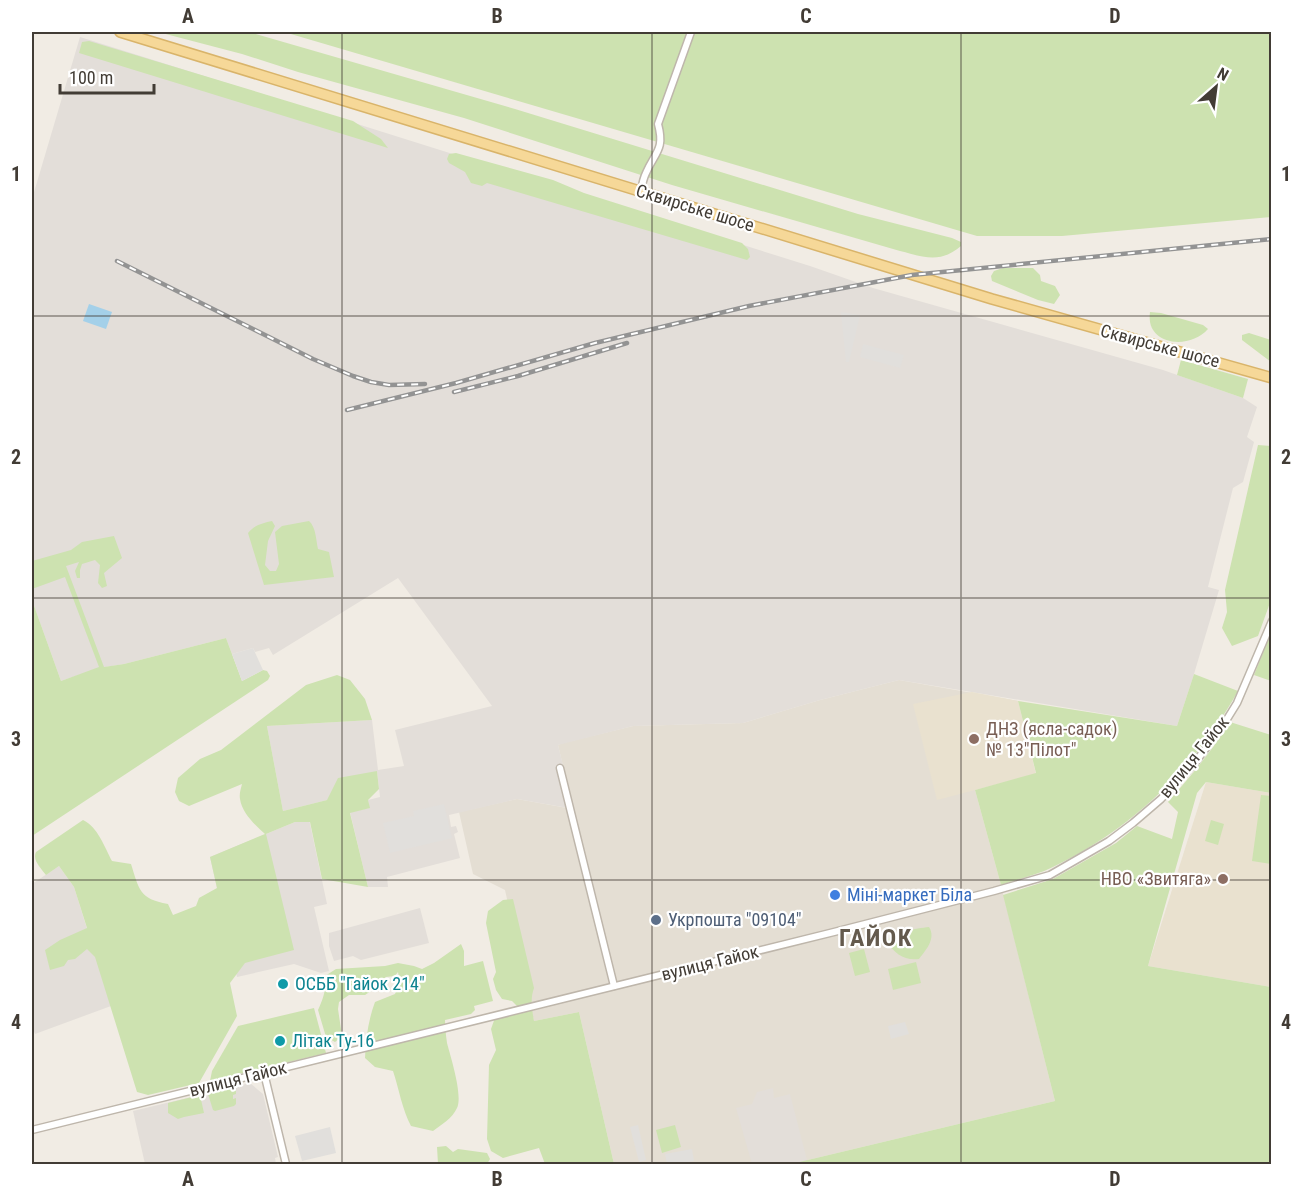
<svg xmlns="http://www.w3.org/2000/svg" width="1303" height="1196" font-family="'Roboto Condensed',sans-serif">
<rect width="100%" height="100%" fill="#f1ece4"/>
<!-- residential -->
<path fill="#e4ded3" d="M 899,680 L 1018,701 L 975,790 L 1001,885 L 1055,1101 L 791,1164 L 614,1164 L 579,1012 L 534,1021 L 505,890 L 473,874 L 459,812 L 517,799 L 573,809 L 558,745 L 563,743 L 633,726 L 743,723 L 820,700 Z"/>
<!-- industrial -->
<g fill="#e3ded9">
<path d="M 80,37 L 810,266 L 873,288 L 1163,370 L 1243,398 L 1257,407 L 1247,437 L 1254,442 L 1243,482 L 1233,488 L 1208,587 L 1219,590 L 1194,674 L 1177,726 L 899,680 L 820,700 L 743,723 L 633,726 L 558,745 L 574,809 L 517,799 L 449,815 L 451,827 L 456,826 L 458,832 L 454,834 L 460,858 L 387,877 L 388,887 L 368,887 L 350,812 L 369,808 L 368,800 L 380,797 L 377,771 L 327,800 L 283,811 L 267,726 L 372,720 L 378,770 L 404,766 L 395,730 L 492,706 L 398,578 L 273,655 L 269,648 L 255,652 L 253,648 L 232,654 L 226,638 L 124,664 L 99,668 L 61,681 L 32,600 L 32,199 Z"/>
<path d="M 309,819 L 327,904 L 314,907 L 329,971 L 321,973 L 294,964 L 237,977 L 210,857 L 295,822 Z"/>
<path d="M 59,866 L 74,887 L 111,1006 L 35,1034 L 32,1027 L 32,884 Z"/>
<path d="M 420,908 L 429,943 L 361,960 L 353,956 L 334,961 L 329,946 L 329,933 Z"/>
<path d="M 250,1083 L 263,1094 L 278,1157 L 275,1158 L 276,1164 L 145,1164 L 133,1111 Z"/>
<path d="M 773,1088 L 774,1098 L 790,1094 L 808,1164 L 752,1164 L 736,1108 L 752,1104 L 757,1092 Z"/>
</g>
<!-- education -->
<g fill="#e9e1cf">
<path d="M 972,692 L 1018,701 L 1036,774 L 937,800 L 913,704 Z"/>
<path d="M 1206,782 L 1271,793 L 1271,987 L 1148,966 Z"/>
</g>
<!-- green -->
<g fill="#cde2b0">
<path d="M 158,32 L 249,32 L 515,109 L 858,214 L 952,238 L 961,242 L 961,246 C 940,264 924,257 900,251 L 672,185 L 464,118 L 298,72 L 242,54 Z"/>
<path d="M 284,32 L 1271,32 L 1271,217 L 1062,236 L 977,236 Z"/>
<path d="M 89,41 L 353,121 L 381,139 L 388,148 L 79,53 L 82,42 Z"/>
<path d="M 456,153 L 553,180 L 584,193 L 742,243 L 748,249 L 750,257 L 747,260 L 487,183 L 482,186 L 471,183 L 465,172 L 449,163 L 447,159 L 449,154 Z"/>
<path d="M 1003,268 L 1033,268 L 1040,275 L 1041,281 L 1055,286 L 1060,295 L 1054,304 L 1038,300 L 992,281 L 991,276 L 994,271 Z"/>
<path d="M 1150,312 L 1161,313 L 1203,325 L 1208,329 C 1190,350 1145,346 1150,312 Z"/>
<path d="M 1249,333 L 1271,340 L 1271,362 L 1242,340 L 1242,335 Z"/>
<path d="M 1181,360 L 1248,379 L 1243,398 L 1177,375 Z"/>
<path d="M 1258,445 L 1271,446 L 1271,600 L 1258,636 L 1232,646 L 1222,628 L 1227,612 L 1225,590 Z"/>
<path d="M 272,521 L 275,526 L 268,541 L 265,565 L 270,571 L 276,571 L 279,564 L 275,532 L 282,526 L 309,521 C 316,527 316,540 318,549 L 329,552 L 334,577 L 264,585 L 248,533 C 254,525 263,523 272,521 Z"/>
<path d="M 114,536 L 122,558 L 104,573 L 107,586 L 102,588 L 98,583 L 100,565 L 95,560 L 82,564 L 80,570 L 80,578 L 77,578 L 75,571 L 79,562 L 66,566 L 104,667 L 124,664 L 226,638 L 242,681 L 263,670 L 267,671 L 270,676 L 268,680 L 32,836 L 32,600 L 61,681 L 99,667 L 65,577 L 32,589 L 32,561 L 71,550 L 82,542 Z"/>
<path d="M 1271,633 L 1271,681 L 1254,675 Z"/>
<path d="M 1194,674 L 1238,691 C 1195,768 1132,829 1053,867 C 1037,875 1018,879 1001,885 L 975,790 L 1036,773 L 1018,701 L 1177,726 Z"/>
<path d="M 337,675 L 350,680 L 365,699 L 372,720 L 267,726 L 283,811 L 327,800 L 338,778 L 377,771 L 379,789 L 368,800 L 370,808 L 350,813 L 368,887 L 322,879 L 310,822 L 295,822 L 266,834 L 294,950 L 245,963 L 230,983 L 237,1016 L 199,1083 L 148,1095 L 137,1092 L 95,957 L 87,949 L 75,959 L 68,960 L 64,966 L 50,970 L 45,950 L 60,940 L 87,928 L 74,887 L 59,866 L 46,875 C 41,868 32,860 36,852 L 83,820 C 98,827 105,848 112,861 L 131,864 C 139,889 139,899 168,904 L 173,915 L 196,906 L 199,898 L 217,888 L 210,857 L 265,834 C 255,825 242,813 240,799 C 239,794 241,788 242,784 L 189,806 L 179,801 L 175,792 L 178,778 L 200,759 L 221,750 L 306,685 Z"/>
<path d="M 1230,722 L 1271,735 L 1271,793 L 1206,782 L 1197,793 L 1148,966 L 1271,987 L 1271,1164 L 791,1164 L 1055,1101 L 1003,895 L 1053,879 L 1116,843 L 1137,826 L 1172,839 L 1178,812 L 1168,802 C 1190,777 1212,751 1230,722 Z"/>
<path d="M 1261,795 L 1271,796 L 1271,864 L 1252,861 Z"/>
<path d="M 1211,820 L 1224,824 L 1218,845 L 1205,841 Z"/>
<path d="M 513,899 L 534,988 C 530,999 532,1009 534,1021 L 579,1012 L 614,1164 L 545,1164 L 539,1148 L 503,1158 L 491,1151 L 487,1139 L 489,1065 L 496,1050 L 491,1029 L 496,1015 L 520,1009 L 512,1001 L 502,999 L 496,990 L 493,979 L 496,972 L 486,923 L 488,911 L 503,900 Z"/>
<path d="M 929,927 C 936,938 927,949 919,959 C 905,961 894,954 887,941 C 897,930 915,929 929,927 Z"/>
<path d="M 461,944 L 464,951 L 464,966 L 483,961 L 493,1001 L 474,1006 L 475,1010 L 471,1014 L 445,1020 C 445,1028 446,1036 447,1043 C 451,1058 463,1096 457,1108 C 452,1119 442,1124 433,1131 L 411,1126 C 402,1109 399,1089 393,1071 L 375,1067 L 365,1058 C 366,1038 368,1021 375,1002 L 395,994 L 400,982 L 398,972 L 395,976 L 386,977 L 374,989 L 365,995 L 349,995 L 339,1002 L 338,1009 L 342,1036 L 335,1042 L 326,1037 L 318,1010 C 323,999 327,988 325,976 L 336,969 L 385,966 L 398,963 L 414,966 L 422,969 L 434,963 Z"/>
<path d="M 864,949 L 870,972 L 855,976 L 849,953 Z"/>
<path d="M 916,962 L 921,983 L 893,990 L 888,969 Z"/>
<path d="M 314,1008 L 326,1053 L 210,1081 L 212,1071 L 238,1026 Z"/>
<path d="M 236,1087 L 236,1094 L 233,1095 L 233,1099 L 236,1098 L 236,1104 L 234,1106 L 215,1111 L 213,1110 L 208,1094 Z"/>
<path d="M 200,1095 L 204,1113 L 184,1117 L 178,1119 L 168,1113 L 168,1103 Z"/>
<path d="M 675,1125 L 681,1147 L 662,1153 L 656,1130 Z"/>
<path d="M 446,1146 L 453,1152 L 458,1149 L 487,1153 L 490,1159 L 487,1164 L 438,1164 L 437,1147 Z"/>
</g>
<!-- parking -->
<g fill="#e1dfdc">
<path d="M 841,312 L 860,315 L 849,362 L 846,362 Z"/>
<path d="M 863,344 L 904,355 L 900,368 L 860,357 Z"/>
<path d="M 253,648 L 263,670 L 242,681 L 232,654 Z"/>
<path d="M 444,804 L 452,838 L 390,853 L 383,823 L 414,816 L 413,811 Z"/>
<path d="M 905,1022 L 909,1034 L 891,1039 L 888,1026 Z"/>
<path d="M 638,1125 L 646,1160 L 639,1162 L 630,1127 Z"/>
<path d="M 330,1127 L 336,1153 L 302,1161 L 295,1136 Z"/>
<path d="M 692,1149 L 694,1161 L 677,1164 L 667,1164 L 665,1154 Z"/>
</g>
<!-- water -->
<path fill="#a4d0e9" d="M 89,304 L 112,312 L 106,329 L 83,321 Z"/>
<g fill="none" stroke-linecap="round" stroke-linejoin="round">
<defs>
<g id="street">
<path d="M 641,191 C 642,185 643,179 646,173 C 655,152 665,150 658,124 L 691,32"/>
<path d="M 560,768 L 614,986"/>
<path d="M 264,1073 L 286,1164"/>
<path d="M 32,1130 L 834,932 L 994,891 L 1050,875 L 1109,841 L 1133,823 L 1161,799 L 1194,764 L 1224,724 L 1237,703 L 1272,621"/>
</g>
<path id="primary" d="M 120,32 L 992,299 L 1272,378"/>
</defs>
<!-- street casing -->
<use href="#street" stroke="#beb6ab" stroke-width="9"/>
<!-- primary casing -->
<use href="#primary" stroke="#d9b46a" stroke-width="12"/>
<!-- street -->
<use href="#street" stroke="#fff" stroke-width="6"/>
<!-- primary -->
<use href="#primary" stroke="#f6d898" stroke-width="9"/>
<defs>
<g id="rail">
<path d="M 117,261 L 313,359 L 353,376 L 371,382 L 389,385 L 425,384"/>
<path d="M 454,392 L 518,376 L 627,343"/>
<path d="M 347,410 L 456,383 L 595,343 L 749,306 L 912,275 L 1272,239"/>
</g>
</defs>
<!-- rail casing -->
<use href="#rail" stroke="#939393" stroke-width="4.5"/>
<!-- rail -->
<use href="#rail" stroke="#fff" stroke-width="2" stroke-dasharray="7" stroke-linecap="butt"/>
</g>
<!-- grid -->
<path fill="none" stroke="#423c35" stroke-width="1.5" stroke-opacity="0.55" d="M 342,32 L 342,1164M 652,32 L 652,1164M 961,32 L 961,1164M 32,316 L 1272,316M 32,598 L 1272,598M 32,880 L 1272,880"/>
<!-- markers -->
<g fill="#8d6e63" stroke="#fff" stroke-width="2">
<circle cx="974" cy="739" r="6"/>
<circle cx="1223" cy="879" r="6"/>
</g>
<circle fill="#3f7fe0" stroke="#fff" stroke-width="2" cx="835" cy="895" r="6"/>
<circle fill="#5c6f8a" stroke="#fff" stroke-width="2" cx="656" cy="920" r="6"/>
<g fill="#0f9aa8" stroke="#fff" stroke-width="2">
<circle cx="283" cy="984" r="6"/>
<circle cx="280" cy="1041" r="6"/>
</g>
<g text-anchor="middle" stroke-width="4.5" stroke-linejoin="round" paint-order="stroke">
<!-- street labels -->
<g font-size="18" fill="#423c35" stroke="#fff">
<text transform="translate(695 208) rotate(17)" y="6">Сквирське шосе</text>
<text transform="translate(1160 346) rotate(15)" y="6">Сквирське шосе</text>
<text transform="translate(1194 757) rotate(-51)" y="6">вулиця Гайок</text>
<text transform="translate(710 963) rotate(-14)" y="6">вулиця Гайок</text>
<text transform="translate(238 1079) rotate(-14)" y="6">вулиця Гайок</text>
</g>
<!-- education labels -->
<g font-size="18" fill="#785e54" stroke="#fff" text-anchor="start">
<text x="986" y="735">ДНЗ (ясла-садок)<tspan x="986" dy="21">№ 13"Пілот"</tspan></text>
<text x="1211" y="885" text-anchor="end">НВО «Звитяга»</text>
</g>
<!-- shop labels -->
<g font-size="18" fill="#366cbe" stroke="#fff" text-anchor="start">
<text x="847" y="901">Міні-маркет Біла</text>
</g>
<!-- service labels -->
<g font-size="18" fill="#4e5e75" stroke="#fff" text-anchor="start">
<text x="668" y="926">Укрпошта "09104"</text>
</g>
<!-- culture labels -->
<g font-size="18" fill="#0d838f" stroke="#fff" text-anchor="start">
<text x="295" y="990">ОСББ "Гайок 214"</text>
<text x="292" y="1047">Літак Ту-16</text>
</g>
<!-- district labels -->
<g font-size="24" font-weight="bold" letter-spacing="1.5" fill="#645a4d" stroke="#fff">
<text x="876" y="946">ГАЙОК</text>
</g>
</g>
<!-- border -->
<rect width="1303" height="1196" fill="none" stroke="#ffffff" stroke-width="66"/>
<!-- north arrow -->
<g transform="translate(1216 87) rotate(28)" stroke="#ffffff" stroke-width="4.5" paint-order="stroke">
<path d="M0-4.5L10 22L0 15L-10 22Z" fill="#423c35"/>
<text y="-9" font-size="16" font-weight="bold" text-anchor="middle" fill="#423c35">N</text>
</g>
<!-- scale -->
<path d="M60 84v9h94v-9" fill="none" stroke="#423c35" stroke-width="3"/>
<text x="69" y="84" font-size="18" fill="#423c35" stroke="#ffffff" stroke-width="4.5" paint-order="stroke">100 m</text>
<rect x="33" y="33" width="1237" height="1130" fill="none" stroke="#423c35" stroke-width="2"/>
<g font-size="20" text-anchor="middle" font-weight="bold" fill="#423c35">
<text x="188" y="23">A</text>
<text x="497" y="23">B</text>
<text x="806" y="23">C</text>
<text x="1115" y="23">D</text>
<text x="16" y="181">1</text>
<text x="1286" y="181">1</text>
<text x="16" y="464">2</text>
<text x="1286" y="464">2</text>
<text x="16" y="746">3</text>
<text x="1286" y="746">3</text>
<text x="16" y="1029">4</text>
<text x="1286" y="1029">4</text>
<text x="188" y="1186">A</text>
<text x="497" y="1186">B</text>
<text x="806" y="1186">C</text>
<text x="1115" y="1186">D</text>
</g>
</svg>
